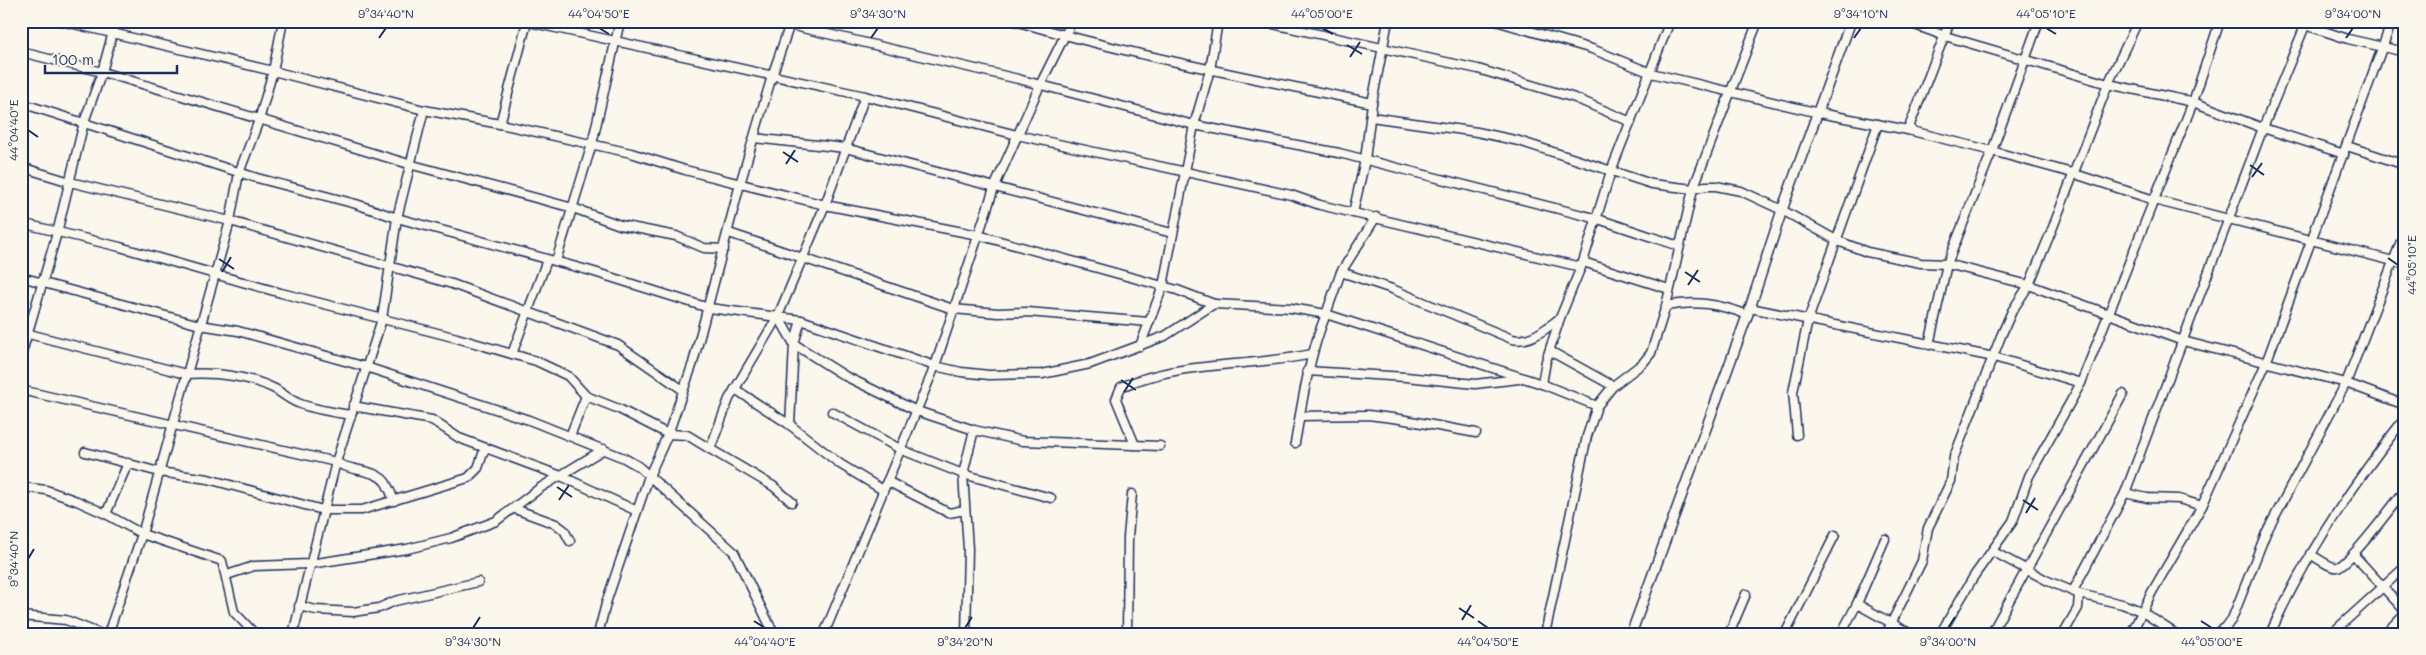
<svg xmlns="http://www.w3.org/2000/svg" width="2426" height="655" font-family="Mali,sans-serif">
<rect width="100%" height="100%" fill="#fbf7ec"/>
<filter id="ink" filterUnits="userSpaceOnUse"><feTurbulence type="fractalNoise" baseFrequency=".02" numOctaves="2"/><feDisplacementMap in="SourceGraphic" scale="10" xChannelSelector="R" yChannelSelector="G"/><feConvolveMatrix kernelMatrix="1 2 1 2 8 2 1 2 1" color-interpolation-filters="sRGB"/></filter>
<g filter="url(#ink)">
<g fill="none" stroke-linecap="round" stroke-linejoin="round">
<defs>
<g id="minor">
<path d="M 61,21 L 273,71 L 424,110 L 500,124 L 631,153 L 685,170 L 825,205 L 978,235 L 1177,290 L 1214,304"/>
<path d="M 524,21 L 865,96 L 1017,135 L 1291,195 L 1320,205 L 1581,267"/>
<path d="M 773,21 L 1018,79 L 1194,125 L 1339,153 L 1598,219 L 1679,246"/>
<path d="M 1015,21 C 1133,56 1253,78 1372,103"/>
<path d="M 1259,21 L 1478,69 L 1575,98 L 1631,122"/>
<path d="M 1496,21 L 1592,49 L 1651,73 L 1819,113 L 1908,130 L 1992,151 L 2072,173 L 2154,200 L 2405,264"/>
<path d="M 1904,21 L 1945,36 L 2108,84 L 2193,102 L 2263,128 L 2344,154"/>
<path d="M 2293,21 L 2348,39 L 2405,52"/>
<path d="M 21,52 L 102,72 L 409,164 L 573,208 L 620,225 L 676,236 L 704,248 L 724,249"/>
<path d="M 21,103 L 257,178 L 356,204 L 397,218 L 591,271 L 709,308 L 801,320 L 935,366 L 961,372 L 989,375 L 1042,374 L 1090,364 L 1165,336 L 1214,304 L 1291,308 L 1326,314 L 1341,272 L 1376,217"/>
<path d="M 1371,117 L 1477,132 L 1519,141 L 1652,184 L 1693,189 L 1705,186 L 1716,186 L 1741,191 L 1782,210 L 1838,241 L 1867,252 L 1921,263 L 1947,264 L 2029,285 L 2183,341 L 2346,383 L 2405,405"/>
<path d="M 500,124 L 527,22"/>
<path d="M 1908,130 L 1950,21"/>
<path d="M 754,138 L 845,148 L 1172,233"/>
<path d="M 2347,146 L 2405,165"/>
<path d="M 21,167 L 70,182 L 230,221 L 452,284 L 618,345 L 683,390"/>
<path d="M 1353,213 L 1365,160 L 1372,103 L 1388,21"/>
<path d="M 21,223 L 120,247 L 281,293 L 457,338 L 536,361 L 568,376 L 586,396 L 619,409 L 668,434 L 687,435 L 710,449 L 729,399 L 778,316 L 825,205 L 865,96"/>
<path d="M 729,233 L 953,309 L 998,313 L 1027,312 L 1149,322"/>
<path d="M 556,261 L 592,144 L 620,21"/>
<path d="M 1583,262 L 1669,289"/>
<path d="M 1341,272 L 1392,289 L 1512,339 C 1531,343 1545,329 1560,318"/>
<path d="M 21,277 L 200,325 L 238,331 L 366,367 L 529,420 L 624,458 L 638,466 L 734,552 L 774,634"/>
<path d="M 1666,306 C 1696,300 1719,304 1748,315"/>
<path d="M 1750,308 L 1994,357 L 2081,383"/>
<path d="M 778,316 L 794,344 L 845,376 L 917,411 L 974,430 L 1023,441 L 1160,446"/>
<path d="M 801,320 L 794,344 L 790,425 L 840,464 L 883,490"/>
<path d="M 21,332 L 186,374 C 215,372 249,376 275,389 C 283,394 290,400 298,403 C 315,410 333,412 351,415"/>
<path d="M 1929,345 L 1947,264 L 1992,151 L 2039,21"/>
<path d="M 1140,346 L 1163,286 L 1194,125 L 1210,70 L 1218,21"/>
<path d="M 1550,351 L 1613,386"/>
<path d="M 512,354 L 547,260"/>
<path d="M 21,356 L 57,233 L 84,122 L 102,72 L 116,21"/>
<path d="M 1307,371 L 1406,377 L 1475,384 L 1519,379"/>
<path d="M 1542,384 L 1546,361 L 1560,318 L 1583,262 L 1611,171 L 1670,21"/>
<path d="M 735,389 L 790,425"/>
<path d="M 21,390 L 336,462 C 349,472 376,468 386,483 C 389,488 392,495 394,501"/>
<path d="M 353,406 L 432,420 L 459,438 L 561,476 L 637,511"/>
<path d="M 832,412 L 902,450 L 963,474 L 1051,498"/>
<path d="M 1300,416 L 1368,415 L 1400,419 L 1476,433"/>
<path d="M 1797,435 L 1793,392 L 1808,320 L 1878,124"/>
<path d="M 570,436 L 586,396"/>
<path d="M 1295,443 C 1303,398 1309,356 1326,314 L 1542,384 L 1597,406"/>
<path d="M 1135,445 L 1116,399 L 1121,387 C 1182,360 1248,368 1312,354"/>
<path d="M 710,449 L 773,486 L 792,502"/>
<path d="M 85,452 L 159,472 L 208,479 L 323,510 L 362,510 L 468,478 L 478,468 L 485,448"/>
<path d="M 887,481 L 949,513 L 965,510"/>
<path d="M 21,487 L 46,490 L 77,501 L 106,514 L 142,534 L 222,561 L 234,612 L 255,634"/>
<path d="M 2125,493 L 2147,498 L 2179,499 L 2202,506"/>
<path d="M 515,509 L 556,524 L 564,530 L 570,541"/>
<path d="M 106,514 L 128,463"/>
<path d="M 1992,551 L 2048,581 L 2079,594 L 2122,604 L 2141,611 L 2176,634"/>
<path d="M 2310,554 C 2316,557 2331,569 2338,567 C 2352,561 2393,505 2405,490"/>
<path d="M 2353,554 L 2405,611"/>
<path d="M 227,575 L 254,566 L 310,564 L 407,549 L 451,538 L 496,521 L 540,488 L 604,449"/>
<path d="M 2073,591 L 2125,493 L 2263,128 L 2307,21"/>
<path d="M 299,606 L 316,610 L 353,612 L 379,608 L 395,601 L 478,582"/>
<path d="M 1856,606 L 1885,539"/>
<path d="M 21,616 L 66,620 L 101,634"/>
<path d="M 108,634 L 142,534 L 230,221 L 239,173 L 259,120 L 273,71 L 283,21"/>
<path d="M 293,634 L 336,462 L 382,319 L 397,218 L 424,110"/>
<path d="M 598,634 L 607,600 L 649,476 L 668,434 L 693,363 L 740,184 L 772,76 L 791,21"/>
<path d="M 824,634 L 935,366 L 994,188 L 1040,85 L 1072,21"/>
<path d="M 966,634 L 968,549 L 963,474 L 974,430"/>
<path d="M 1127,634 L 1128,537 L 1132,494"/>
<path d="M 1545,634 L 1587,436 L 1597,406 L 1613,386 L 1643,363 L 1651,353 L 1666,306 L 1693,189 L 1758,21"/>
<path d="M 1729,634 L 1746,594"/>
<path d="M 1785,634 L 1835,535"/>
<path d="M 1841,634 L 1857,604 L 1911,634"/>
<path d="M 1886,634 L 1922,561 L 1928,528 L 1951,481 L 1954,457 L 2001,336 L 2012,311 L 2029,285 L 2053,227 L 2108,84 L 2138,21"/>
<path d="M 1940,634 L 1974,576 L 2013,521 L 2029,476 L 2081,383 L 2193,102 L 2220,21"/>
<path d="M 1991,634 L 2123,394"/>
<path d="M 2063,634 L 2078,608 L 2079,594"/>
<path d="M 2131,634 L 2152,592 L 2202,506 L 2266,363 L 2392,21"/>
<path d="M 2216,634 L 2226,627 L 2232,619 L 2266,533 L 2346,383 L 2405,231"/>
<path d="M 2270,634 C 2305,555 2352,485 2405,418"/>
<path d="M 2331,634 L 2405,567"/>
<path d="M 2385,634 L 2405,613"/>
</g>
<path id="tertiary" d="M 1631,634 L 1750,308 L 1782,210 L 1851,21"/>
</defs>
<!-- minor casing -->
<use href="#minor" stroke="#1b2f5e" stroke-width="11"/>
<!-- tertiary casing -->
<use href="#tertiary" stroke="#1b2f5e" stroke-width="12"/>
<!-- minor -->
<use href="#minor" stroke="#fbf7ec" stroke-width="8"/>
<!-- tertiary -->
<use href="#tertiary" stroke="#fbf7ec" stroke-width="9"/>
</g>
</g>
<!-- ticks -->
<path fill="none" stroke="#1b2f5e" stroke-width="2" d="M 599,28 L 609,34M 1322,28 L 1333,34M 2046,28 L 2056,34M 379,38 L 386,28M 871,38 L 878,28M 1854,38 L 1861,28M 2346,38 L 2353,28M 1347,45 L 1362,54M 1350,57 L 1360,42M 28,130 L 38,137M 783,152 L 798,162M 786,164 L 795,150M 2250,165 L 2264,175M 2252,177 L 2262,163M 2388,258 L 2398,265M 219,259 L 234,269M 222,272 L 231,257M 1685,272 L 1700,282M 1688,285 L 1698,270M 1121,380 L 1136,390M 1124,392 L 1133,378M 557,487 L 572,497M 559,500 L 569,485M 2023,500 L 2038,510M 2026,513 L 2035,498M 28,559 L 34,549M 1459,608 L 1474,618M 1462,620 L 1471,605M 754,621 L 765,628M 1478,621 L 1488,628M 2201,621 L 2212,628M 473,628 L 480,617M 965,628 L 972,617M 1948,628 L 1955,617"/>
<!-- margin -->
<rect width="2426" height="655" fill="none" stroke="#fbf7ec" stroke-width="55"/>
<!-- scale -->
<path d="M45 65v8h132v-8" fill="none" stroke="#1b2f5e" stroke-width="2.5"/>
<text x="52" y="65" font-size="15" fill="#1b2f5e" stroke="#fbf7ec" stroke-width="4" paint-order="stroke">100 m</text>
<rect x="28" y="28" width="2370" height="600" fill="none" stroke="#1b2f5e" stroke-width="2"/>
<g font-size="12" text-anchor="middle" fill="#1b2f5e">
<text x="386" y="18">9°34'40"N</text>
<text x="599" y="18">44°04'50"E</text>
<text x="878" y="18">9°34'30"N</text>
<text x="1322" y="18">44°05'00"E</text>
<text x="1861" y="18">9°34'10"N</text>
<text x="2046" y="18">44°05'10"E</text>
<text x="2353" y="18">9°34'00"N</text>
<text transform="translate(14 130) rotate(-90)" y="4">44°04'40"E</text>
<text transform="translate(2412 265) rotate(-90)" y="4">44°05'10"E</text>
<text transform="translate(14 559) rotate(-90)" y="4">9°34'40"N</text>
<text x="473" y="646">9°34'30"N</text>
<text x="765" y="646">44°04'40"E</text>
<text x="965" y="646">9°34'20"N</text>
<text x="1488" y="646">44°04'50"E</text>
<text x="1948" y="646">9°34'00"N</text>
<text x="2212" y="646">44°05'00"E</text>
</g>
</svg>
